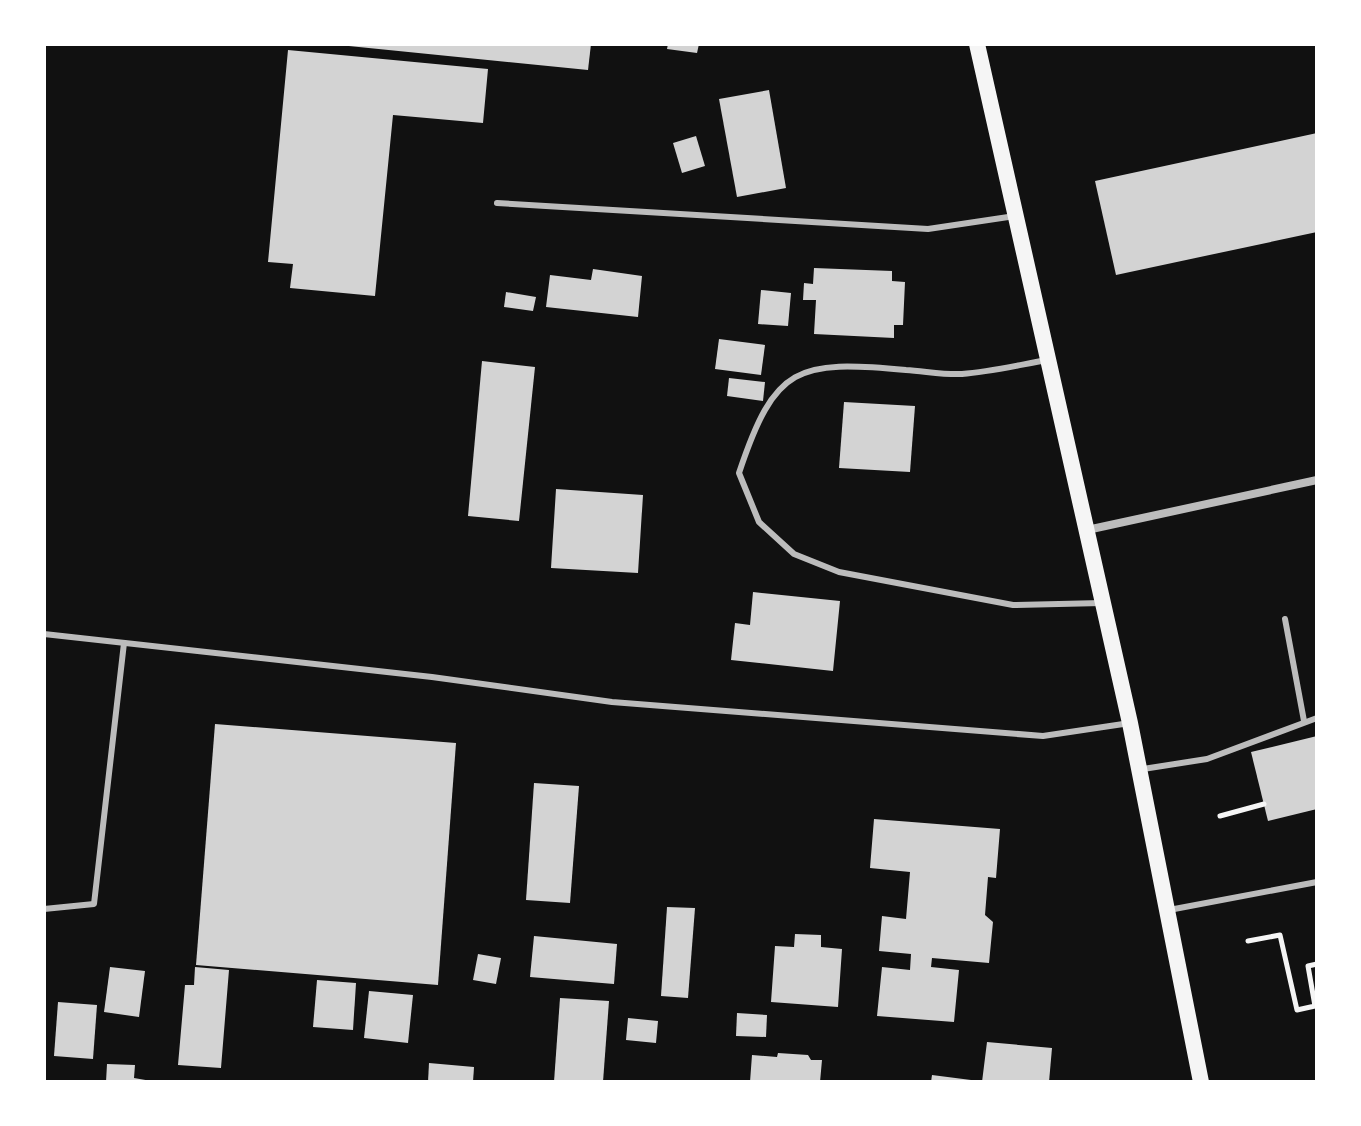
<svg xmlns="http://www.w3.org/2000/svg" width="1361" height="1126" font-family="'Varela Round',sans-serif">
<rect width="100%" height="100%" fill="#111"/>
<!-- building -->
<g fill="#d3d3d3">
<path d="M 329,44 L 591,44 L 588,70 Z"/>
<path d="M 668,44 L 699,44 L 697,53 L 667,49 Z"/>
<path d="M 288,50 L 488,69 L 483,123 L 393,115 L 375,296 L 290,288 L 293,264 L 268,262 Z"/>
<path d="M 769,90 L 786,188 L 737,197 L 719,99 Z"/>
<path d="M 1317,133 L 1317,232 L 1116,275 L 1095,181 Z"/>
<path d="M 696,136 L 705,166 L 682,173 L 673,143 Z"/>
<path d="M 814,268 L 892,271 L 892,281 L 905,282 L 903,325 L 894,325 L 894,338 L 814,334 L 816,300 L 803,300 L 804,283 L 813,284 Z"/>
<path d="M 593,269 L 642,276 L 638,317 L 546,307 L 550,275 L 591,280 Z"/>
<path d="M 761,290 L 791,293 L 788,326 L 758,324 Z"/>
<path d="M 506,292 L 536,297 L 533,311 L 504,307 Z"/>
<path d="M 719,339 L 765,345 L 761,375 L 715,369 Z"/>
<path d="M 482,361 L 535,367 L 519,521 L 468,516 Z"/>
<path d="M 729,378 L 765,382 L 763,401 L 727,396 Z"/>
<path d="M 844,402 L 915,406 L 910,472 L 839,468 Z"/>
<path d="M 556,489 L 643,495 L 638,573 L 551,568 Z"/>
<path d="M 753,592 L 840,601 L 833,671 L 731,660 L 735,623 L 750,625 Z"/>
<path d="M 215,724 L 456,743 L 438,985 L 196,965 Z"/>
<path d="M 1317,736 L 1317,809 L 1268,821 L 1251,752 Z"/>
<path d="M 534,783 L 579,786 L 570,903 L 526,900 Z"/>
<path d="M 874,819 L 1000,829 L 996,878 L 988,877 L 985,915 L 993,922 L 989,963 L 932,958 L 931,967 L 959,970 L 954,1022 L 877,1016 L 882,967 L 910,970 L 911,954 L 879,951 L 882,916 L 906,919 L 910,872 L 870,868 Z"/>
<path d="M 667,907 L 695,908 L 688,998 L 661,996 Z"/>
<path d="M 795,934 L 821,935 L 821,947 L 842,949 L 838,1007 L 771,1002 L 775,946 L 794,947 Z"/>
<path d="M 534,936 L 617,944 L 614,984 L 530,977 Z"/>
<path d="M 478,954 L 501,958 L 496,984 L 473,980 Z"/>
<path d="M 110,967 L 145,971 L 139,1017 L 104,1012 Z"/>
<path d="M 195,967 L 229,970 L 221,1068 L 178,1065 L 185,985 L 194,985 Z"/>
<path d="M 317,980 L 356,983 L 353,1030 L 313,1027 Z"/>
<path d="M 369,991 L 413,995 L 408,1043 L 364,1038 Z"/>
<path d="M 560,998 L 609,1001 L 603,1082 L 554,1082 Z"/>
<path d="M 58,1002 L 97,1005 L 93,1059 L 54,1056 Z"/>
<path d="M 737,1013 L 767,1015 L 766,1037 L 736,1036 Z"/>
<path d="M 628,1018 L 658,1021 L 656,1043 L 626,1040 Z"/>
<path d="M 987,1042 L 1052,1048 L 1049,1082 L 982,1082 Z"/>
<path d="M 778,1053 L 808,1055 L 811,1060 L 822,1060 L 820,1082 L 750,1082 L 752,1055 L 777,1057 Z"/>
<path d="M 429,1063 L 474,1067 L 473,1082 L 428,1082 Z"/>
<path d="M 107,1064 L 135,1065 L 134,1078 L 157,1082 L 106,1082 Z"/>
<path d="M 932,1075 L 971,1080 L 971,1082 L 931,1082 Z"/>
</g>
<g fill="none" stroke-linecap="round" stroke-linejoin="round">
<!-- path -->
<g stroke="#f5f5f5" stroke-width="5">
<path d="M 1220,816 L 1264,804"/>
<path d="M 1248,941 L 1280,935 L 1297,1010 L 1315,1006 L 1308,966 L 1317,964"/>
</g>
<!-- service -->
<g stroke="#bcbcbc" stroke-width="6">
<path d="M 497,203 L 928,229 L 1015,216"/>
<path d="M 1047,360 C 1019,365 990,372 962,374 C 944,375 924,371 906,370 C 797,360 775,365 739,473 L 759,522 L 794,554 L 839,572 L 1013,605 L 1102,603"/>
<path d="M 1285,619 L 1304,721"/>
<path d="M 44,634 L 432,677 L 612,702 L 1043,736 L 1130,723"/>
<path d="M 1143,769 L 1207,759 L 1317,718"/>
<path d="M 44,909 L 94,904 L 124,643"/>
<path d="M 1169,910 L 1317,882"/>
</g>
<!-- minor -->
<path stroke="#bcbcbc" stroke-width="8" d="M 1087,530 L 1317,480"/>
<!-- secondary -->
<path stroke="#f5f5f5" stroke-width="16" d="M 977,44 L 1130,723 L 1201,1082"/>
</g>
<!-- border -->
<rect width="1361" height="1126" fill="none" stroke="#ffffff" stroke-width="92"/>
</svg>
